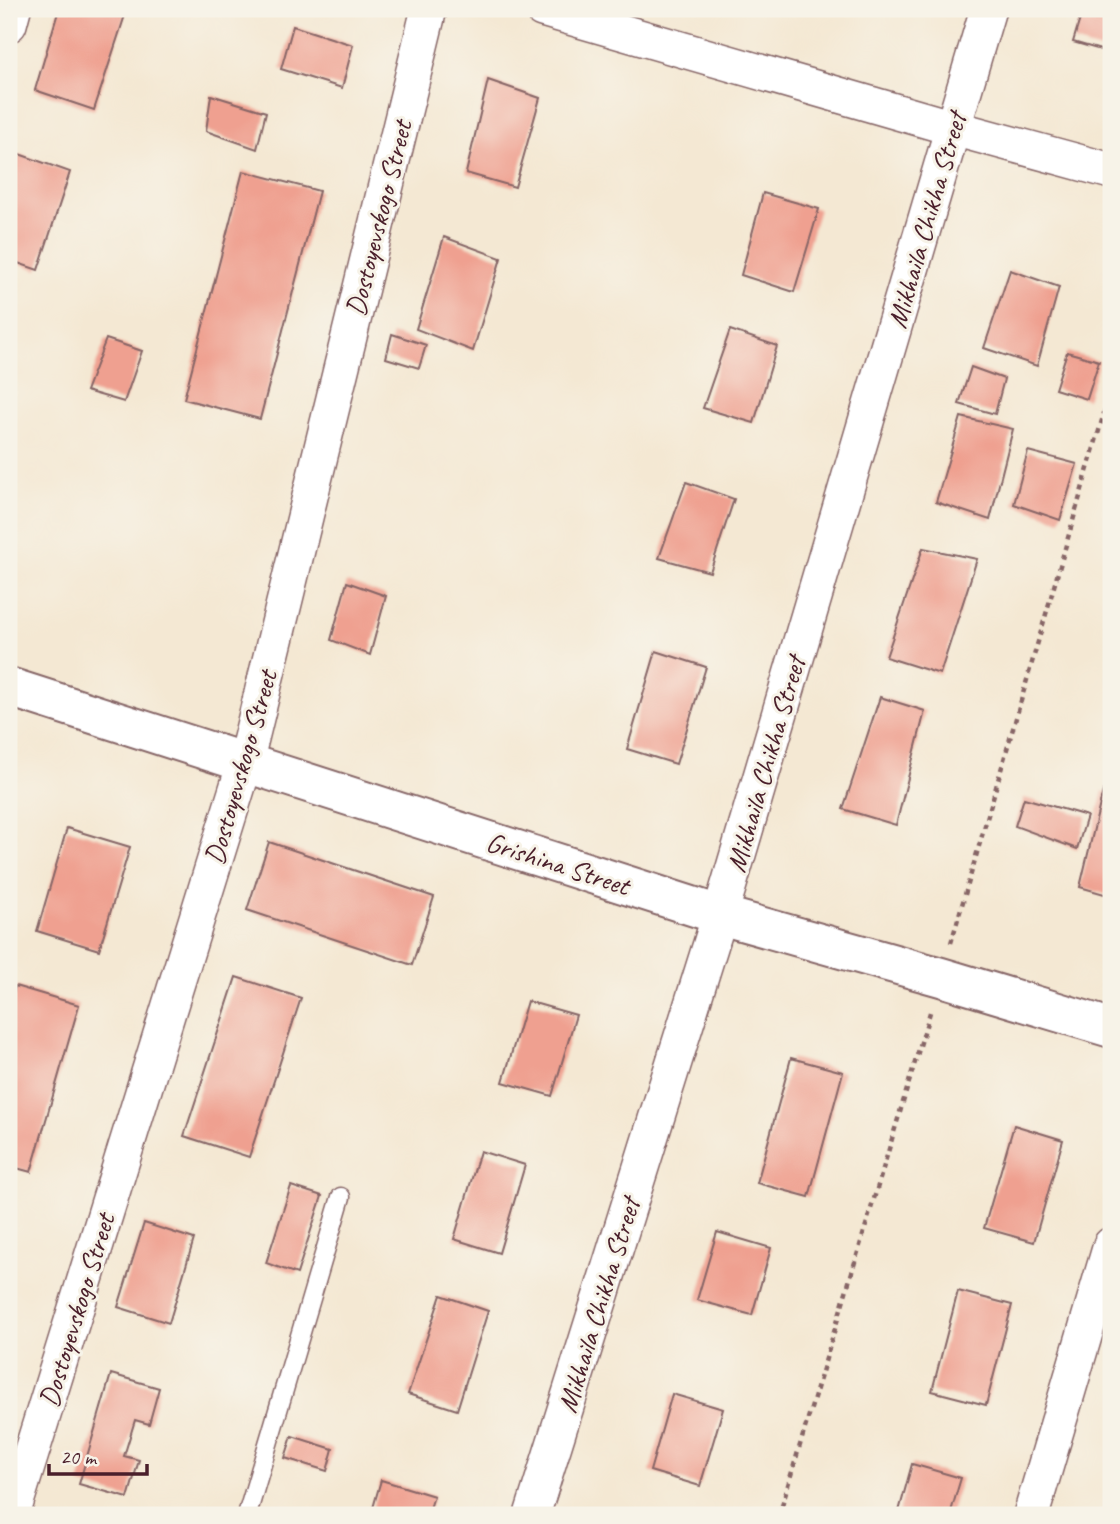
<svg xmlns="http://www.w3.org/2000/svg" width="1120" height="1524" font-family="Caveat,sans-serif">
<rect width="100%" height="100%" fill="#f7f3e8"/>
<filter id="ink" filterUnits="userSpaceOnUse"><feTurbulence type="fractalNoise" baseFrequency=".0143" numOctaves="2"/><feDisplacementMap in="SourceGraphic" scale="14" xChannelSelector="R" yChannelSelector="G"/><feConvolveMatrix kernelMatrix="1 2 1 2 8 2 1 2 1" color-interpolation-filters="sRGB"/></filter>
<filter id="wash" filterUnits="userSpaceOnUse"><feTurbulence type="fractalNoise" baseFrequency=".00686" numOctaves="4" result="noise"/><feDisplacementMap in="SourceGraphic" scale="28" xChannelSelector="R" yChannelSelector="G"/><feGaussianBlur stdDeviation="1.57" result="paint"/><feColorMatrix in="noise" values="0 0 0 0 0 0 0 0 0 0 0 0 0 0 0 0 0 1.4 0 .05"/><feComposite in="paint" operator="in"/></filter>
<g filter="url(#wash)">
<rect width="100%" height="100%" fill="#f4e8d3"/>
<g id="blocks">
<!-- building -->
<g fill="#efa090">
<path d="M 59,9 L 127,9 L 94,110 L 35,90 Z"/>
<path d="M 1083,9 L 1111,9 L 1111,53 L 1073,42 Z"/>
<path d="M 293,26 L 353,45 L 342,88 L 281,69 Z"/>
<path d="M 488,80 L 540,98 L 515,187 L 466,173 Z"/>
<path d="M 211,95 L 266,112 L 257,149 L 206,131 Z"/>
<path d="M 19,154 L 70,172 L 38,270 L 9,260 L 9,181 Z"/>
<path d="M 243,171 L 319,191 L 260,419 L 184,399 Z"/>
<path d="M 763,193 L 819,209 L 794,292 L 741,275 Z"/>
<path d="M 444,237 L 501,258 L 473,351 L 416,329 Z"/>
<path d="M 1010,270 L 1059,287 L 1037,366 L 984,348 Z"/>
<path d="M 730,330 L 777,346 L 754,423 L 703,408 Z"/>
<path d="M 392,334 L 426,345 L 419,368 L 386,358 Z"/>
<path d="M 106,339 L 142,351 L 124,402 L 86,391 Z"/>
<path d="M 1067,352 L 1099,361 L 1087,399 L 1055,389 Z"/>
<path d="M 971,367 L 1004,379 L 995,414 L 959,404 Z"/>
<path d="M 961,417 L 1013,429 L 990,520 L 936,502 Z"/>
<path d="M 1028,451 L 1077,464 L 1060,520 L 1014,504 Z"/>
<path d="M 686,482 L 734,499 L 710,572 L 659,558 Z"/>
<path d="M 923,548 L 977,559 L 940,674 L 886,657 Z"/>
<path d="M 347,582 L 386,596 L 370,655 L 331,640 Z"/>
<path d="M 656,651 L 706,667 L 676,764 L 627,749 Z"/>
<path d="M 880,697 L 925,711 L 896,825 L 843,809 Z"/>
<path d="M 1103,791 L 1111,793 L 1111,896 L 1080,887 Z"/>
<path d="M 1024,798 L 1087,816 L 1077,849 L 1015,826 Z"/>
<path d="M 67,828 L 130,847 L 99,950 L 37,931 Z"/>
<path d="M 269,842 L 434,897 L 412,965 L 247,910 Z"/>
<path d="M 236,977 L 301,998 L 249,1157 L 184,1136 Z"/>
<path d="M 15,986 L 79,1005 L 31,1172 L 9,1166 L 9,1008 Z"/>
<path d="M 527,1001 L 576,1015 L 552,1096 L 503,1082 Z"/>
<path d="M 791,1058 L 843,1072 L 809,1197 L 757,1183 Z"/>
<path d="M 1014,1125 L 1063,1140 L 1034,1242 L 984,1228 Z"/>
<path d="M 480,1151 L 525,1165 L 499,1253 L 454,1239 Z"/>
<path d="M 291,1186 L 322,1196 L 297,1274 L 266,1263 Z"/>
<path d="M 144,1223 L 194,1239 L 169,1323 L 118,1307 Z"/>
<path d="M 717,1232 L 771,1248 L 752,1315 L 697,1300 Z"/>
<path d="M 958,1291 L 1012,1305 L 986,1405 L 932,1391 Z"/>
<path d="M 441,1295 L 488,1311 L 457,1410 L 408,1394 Z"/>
<path d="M 111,1374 L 159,1388 L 149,1424 L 135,1420 L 124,1456 L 139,1460 L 128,1498 L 79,1484 Z"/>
<path d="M 672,1394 L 723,1409 L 700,1486 L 650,1471 Z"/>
<path d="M 292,1436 L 333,1449 L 327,1471 L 285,1458 Z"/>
<path d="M 912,1464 L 961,1478 L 950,1515 L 898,1515 Z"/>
<path d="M 381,1480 L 434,1496 L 428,1515 L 371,1515 Z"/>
</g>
</g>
</g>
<g filter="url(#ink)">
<use href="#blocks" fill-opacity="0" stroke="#866566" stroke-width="2"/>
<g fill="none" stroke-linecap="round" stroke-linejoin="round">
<defs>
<path id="service" d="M 247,1515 L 341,1197"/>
<g id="minor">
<path d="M 542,9 L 953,128 L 1111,171"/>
<path d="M 9,24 L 13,9"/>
<path d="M 12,1515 L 245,763 L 429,9"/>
<path d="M 532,1515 L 720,915 L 988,9"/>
<path d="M 1031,1515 L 1111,1245"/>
</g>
<path id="tertiary" d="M 9,687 L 720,915 L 941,977 L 1111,1028"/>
</defs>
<!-- service casing -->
<use href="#service" stroke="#866566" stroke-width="21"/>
<!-- minor casing -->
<use href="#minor" stroke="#866566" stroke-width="38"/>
<!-- tertiary casing -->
<use href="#tertiary" stroke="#866566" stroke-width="42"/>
<!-- path -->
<g stroke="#866566" stroke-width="4.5" stroke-dasharray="5 5" stroke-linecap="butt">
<path d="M 951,943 L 1111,389"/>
<path d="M 779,1515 L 931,1009"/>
</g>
<!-- service -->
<use href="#service" stroke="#fff" stroke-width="18"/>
<!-- minor -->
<use href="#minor" stroke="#fff" stroke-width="35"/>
<!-- tertiary -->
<use href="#tertiary" stroke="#fff" stroke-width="38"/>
</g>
</g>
<g text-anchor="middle" stroke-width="6" stroke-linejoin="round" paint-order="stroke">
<!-- street labels -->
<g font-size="28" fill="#4a1f2b" stroke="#f7f3e8">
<text transform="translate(378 218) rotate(-76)" y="10">Dostoyevskogo Street</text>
<text transform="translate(926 220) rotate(-74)" y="10">Mikhaila Chikha Street</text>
<text transform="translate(765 764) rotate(-74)" y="10">Mikhaila Chikha Street</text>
<text transform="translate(240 767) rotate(-74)" y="10">Dostoyevskogo Street</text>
<text transform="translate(558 863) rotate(18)" y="10">Grishina Street</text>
<text transform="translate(598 1305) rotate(-73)" y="10">Mikhaila Chikha Street</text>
<text transform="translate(76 1310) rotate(-73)" y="10">Dostoyevskogo Street</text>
</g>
</g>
<!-- margin -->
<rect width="1120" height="1524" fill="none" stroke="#f7f3e8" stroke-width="35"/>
<!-- scale -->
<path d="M49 1464v10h98v-10" fill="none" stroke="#4a1f2b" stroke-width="3.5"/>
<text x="60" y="1464" font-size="21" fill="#4a1f2b" stroke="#f7f3e8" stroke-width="5" paint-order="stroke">20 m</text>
</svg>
